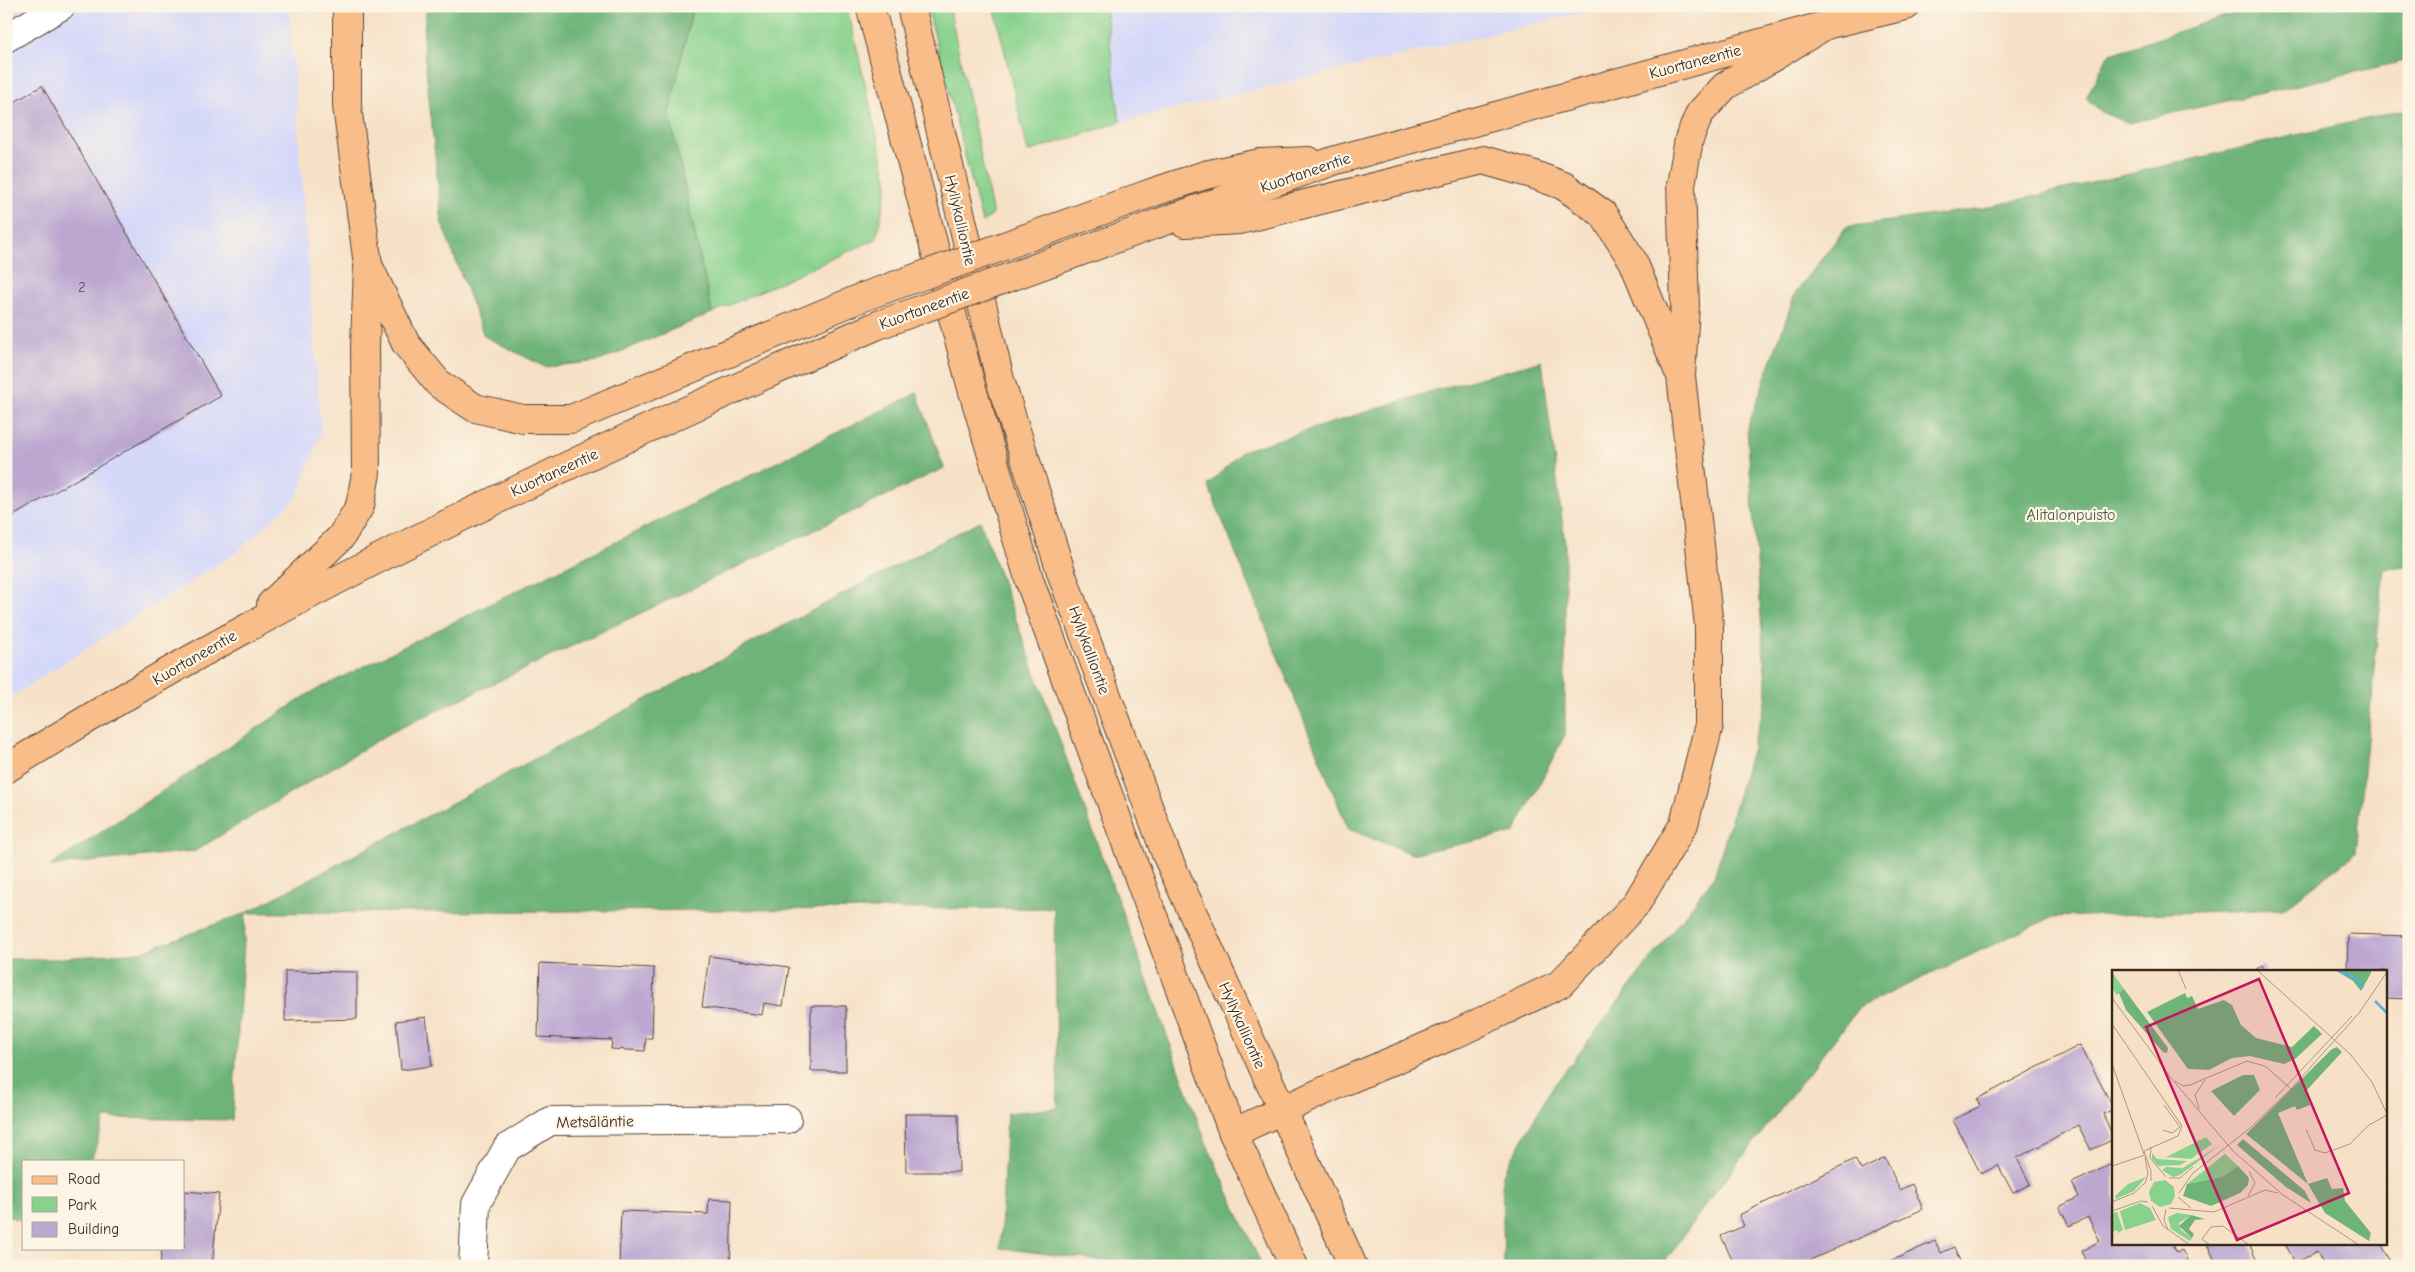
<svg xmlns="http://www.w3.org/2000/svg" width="2415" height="1272" font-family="'Comic Neue',sans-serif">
<rect width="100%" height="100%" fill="#fcf5e5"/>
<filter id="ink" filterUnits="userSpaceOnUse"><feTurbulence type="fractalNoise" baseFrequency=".02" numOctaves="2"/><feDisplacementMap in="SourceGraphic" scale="10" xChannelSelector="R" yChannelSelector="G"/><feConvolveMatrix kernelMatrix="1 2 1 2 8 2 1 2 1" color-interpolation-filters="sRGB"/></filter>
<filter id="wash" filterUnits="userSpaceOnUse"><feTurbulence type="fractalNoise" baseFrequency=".0096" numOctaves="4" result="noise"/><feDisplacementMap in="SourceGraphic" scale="20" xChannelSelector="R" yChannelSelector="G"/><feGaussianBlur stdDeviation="1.12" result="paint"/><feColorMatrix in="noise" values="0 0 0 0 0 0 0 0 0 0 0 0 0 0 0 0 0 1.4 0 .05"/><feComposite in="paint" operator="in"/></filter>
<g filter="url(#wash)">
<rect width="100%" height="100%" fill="#f6e1c7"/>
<!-- built -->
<g fill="#d5d8f9">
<path d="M 6,6 L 289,6 L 321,434 L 297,497 L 237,552 L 6,700 Z"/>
<path d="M 1105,6 L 1609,6 L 1120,122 Z"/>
</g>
<!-- green -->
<g fill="#89d28e" stroke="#627e56">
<path d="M 693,6 L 847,6 L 888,183 L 876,239 L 712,313 L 669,114 Z"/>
<path d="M 927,6 L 949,6 L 993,215 L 982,222 Z"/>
<path d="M 994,6 L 1105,6 L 1120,122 L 1028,152 Z"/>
</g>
<!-- forest -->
<g fill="#6eb479" stroke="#546f4c">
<path d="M 427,6 L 693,6 L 669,114 L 712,313 L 599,361 L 545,367 L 484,336 L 442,224 L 423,40 Z"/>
<path d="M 2256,6 L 2409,6 L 2409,60 L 2129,123 L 2103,113 L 2086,98 L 2108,55 Z"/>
<path d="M 2409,109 L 2409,566 L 2384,568 L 2356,853 L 2283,909 L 2052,917 L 1860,1007 L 1706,1204 L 1662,1266 L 1504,1266 L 1502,1176 L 1550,1091 L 1714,877 L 1767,697 L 1747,429 L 1795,294 L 1846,227 L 1983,208 Z"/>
<path d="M 1542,361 L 1565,544 L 1565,735 L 1514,833 L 1412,854 L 1348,829 L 1208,485 L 1242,451 L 1436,390 Z"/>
<path d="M 917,393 L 944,468 L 388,734 L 195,851 L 50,866 L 310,693 Z"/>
<path d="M 980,521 L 1205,1140 L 1262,1266 L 1144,1266 L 1000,1248 L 1007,1113 L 1058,1108 L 1054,908 L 246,913 L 232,1120 L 105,1118 L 91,1161 L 24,1161 L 24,1221 L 6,1216 L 6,959 L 50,959 L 140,952 L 246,913 Z"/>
</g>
<g id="blocks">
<!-- building -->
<g fill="#bca7d1">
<path d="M 42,86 L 221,396 L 6,520 L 6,107 Z"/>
<path d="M 2348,934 L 2409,936 L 2409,999 L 2386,998 L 2386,971 L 2347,971 Z"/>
<path d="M 709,956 L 789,967 L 783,1006 L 764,1003 L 762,1015 L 702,1007 Z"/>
<path d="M 540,963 L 654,968 L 652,1038 L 646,1038 L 645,1051 L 611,1049 L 612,1040 L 538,1037 Z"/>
<path d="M 2262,965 L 2266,971 L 2254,971 Z"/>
<path d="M 285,971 L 357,972 L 357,1019 L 285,1021 Z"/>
<rect x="811" y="1006" width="35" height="65"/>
<path d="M 426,1017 L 432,1066 L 401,1070 L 396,1021 Z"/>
<path d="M 2080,1045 L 2114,1109 L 2103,1114 L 2114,1139 L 2091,1150 L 2078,1125 L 2017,1158 L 2030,1184 L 2013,1193 L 1998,1165 L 1981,1174 L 1953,1120 L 1980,1106 L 1977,1099 Z"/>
<path d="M 905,1114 L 958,1114 L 959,1172 L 906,1172 Z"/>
<path d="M 1885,1158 L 1900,1190 L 1912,1184 L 1923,1209 L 1797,1266 L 1735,1266 L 1721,1236 L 1744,1226 L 1739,1215 L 1855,1159 L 1861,1170 Z"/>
<path d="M 2114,1163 L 2114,1243 L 2171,1243 L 2176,1253 L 2182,1250 L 2190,1266 L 2112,1266 L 2111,1263 L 2105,1266 L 2088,1266 L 2081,1251 L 2100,1241 L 2088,1217 L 2069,1226 L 2059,1207 L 2079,1197 L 2072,1183 Z"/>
<path d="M 184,1191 L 219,1194 L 212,1266 L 160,1266 L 162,1248 L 184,1248 Z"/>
<path d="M 709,1199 L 732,1200 L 730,1266 L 619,1266 L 621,1211 L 708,1214 Z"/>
<path d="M 1935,1241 L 1941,1253 L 1954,1247 L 1962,1266 L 1885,1266 L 1884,1264 Z"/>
<path d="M 2207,1243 L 2249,1243 L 2259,1266 L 2217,1266 Z"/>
<path d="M 2285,1243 L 2381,1243 L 2393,1266 L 2324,1266 L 2317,1252 L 2295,1263 Z"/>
</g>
</g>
</g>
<g filter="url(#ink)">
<use href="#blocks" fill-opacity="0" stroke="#574537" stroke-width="1"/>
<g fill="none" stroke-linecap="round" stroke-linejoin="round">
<defs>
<g id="minor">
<path d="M 6,38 L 61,6"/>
<path d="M 473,1266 L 476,1204 L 507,1148 L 550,1121 L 787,1119"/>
</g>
<g id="major">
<path d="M 870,6 L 971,385 L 1030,582 L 1233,1133 L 1294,1266"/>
<path d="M 911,6 L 1000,380 L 1063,578 L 1166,854 L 1353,1266"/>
</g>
<g id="highway">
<path d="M 1151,193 L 1205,175 L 1260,163 L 1309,161"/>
<path d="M 1185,223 L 1240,220 L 1483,160 L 1532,174 L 1564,186 L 1603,214 L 1633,261 L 1678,370"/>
<path d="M 1156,224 L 1336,160 L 1826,25 L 1906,6"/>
<path d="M 370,269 L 406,344 L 439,384 L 475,408 L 523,419 L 571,419 L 863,297"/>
<path d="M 271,604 L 341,537 L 360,506 L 366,473 L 365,346 L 368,265 L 347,106 L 347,6"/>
<path d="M 6,769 C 282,595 579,456 878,325"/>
<path d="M 1233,1133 L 1343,1082 L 1453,1035 L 1560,984 L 1636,904 L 1684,824 L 1709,725 L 1709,626 L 1681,376 L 1685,305 L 1681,185 L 1689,139 L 1700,113 L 1725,86 L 1826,25"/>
</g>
</defs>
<!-- minor casing -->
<use href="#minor" stroke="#574537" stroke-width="30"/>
<!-- major casing -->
<use href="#major" stroke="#574537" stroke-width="30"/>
<!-- highway casing -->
<use href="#highway" stroke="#574537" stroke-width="30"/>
<!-- minor -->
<use href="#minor" stroke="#fff" stroke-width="28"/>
<!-- major -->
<use href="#major" stroke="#f8bd89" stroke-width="28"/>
<!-- highway -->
<use href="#highway" stroke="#f8bd89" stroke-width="28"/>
<defs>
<g id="highway-bridge">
<path d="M 863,297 L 1151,193"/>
<path d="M 878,325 L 1156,224"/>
</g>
</defs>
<!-- highway-bridge casing -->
<use href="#highway-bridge" stroke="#574537" stroke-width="30" stroke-linecap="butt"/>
<!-- highway-bridge -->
<use href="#highway-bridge" stroke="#f8bd89" stroke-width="28"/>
</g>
</g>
<g text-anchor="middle" stroke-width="4.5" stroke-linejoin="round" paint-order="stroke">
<!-- number labels -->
<g font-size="14" fill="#5b494b">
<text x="82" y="292">2</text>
</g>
<!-- street labels -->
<g font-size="16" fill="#3b2a1e" stroke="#fcf5e5">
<text transform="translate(1695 61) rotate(-15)" y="6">Kuortaneentie</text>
<text transform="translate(1305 172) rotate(-19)" y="6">Kuortaneentie</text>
<text transform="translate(961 220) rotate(77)" y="6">Hyllykalliontie</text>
<text transform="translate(924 308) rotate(-20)" y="6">Kuortaneentie</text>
<text transform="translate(554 472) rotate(-25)" y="6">Kuortaneentie</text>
<text transform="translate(1090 650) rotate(70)" y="6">Hyllykalliontie</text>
<text transform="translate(194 657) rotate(-30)" y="6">Kuortaneentie</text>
<text transform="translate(1243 1025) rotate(66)" y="6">Hyllykalliontie</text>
<text transform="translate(595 1121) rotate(-1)" y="6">Metsäläntie</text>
</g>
<!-- park labels -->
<g font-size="16" fill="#525c40" stroke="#fcf5e5">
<text x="2071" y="520">Alitalonpuisto</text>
</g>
</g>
<!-- overview -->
<g transform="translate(2112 970)">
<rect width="275" height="275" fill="#f6e1c7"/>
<path d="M 0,2 L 12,19 L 5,25 L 0,18 ZM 94,167 L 100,174 L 79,189 L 54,187 ZM 108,175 L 68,205 L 61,207 L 50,200 L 54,197 L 71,198 ZM 40,183 L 45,189 L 75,191 L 68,195 L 46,196 L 40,189 ZM 113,184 L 126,196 L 110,207 L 75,214 ZM 34,207 L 22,221 L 4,229 L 3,226 L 16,214 ZM 53,210 L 62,217 L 63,226 L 59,234 L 48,237 L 39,231 L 37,222 L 42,212 ZM 28,233 L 38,238 L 44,250 L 13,260 L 8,241 ZM 5,242 L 11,260 L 6,263 L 5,260 L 0,262 L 0,243 ZM 65,243 L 79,245 L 67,253 L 69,260 L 80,268 L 78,271 L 59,259 L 56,247 Z" fill="#89d28e"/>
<path d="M 223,0 L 259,0 L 259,3 L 249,21 L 241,11 ZM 12,19 L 56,78 L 55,83 L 51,82 L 14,40 L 7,23 ZM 73,23 L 75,28 L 80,26 L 86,39 L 112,30 L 120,35 L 129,55 L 144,68 L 180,77 L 202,56 L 210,64 L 183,89 L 172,94 L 138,86 L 120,88 L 97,100 L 76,99 L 35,42 ZM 225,77 L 230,82 L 194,121 L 198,135 L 185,140 L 183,136 L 166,143 L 196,214 L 215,208 L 220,219 L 231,218 L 233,231 L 259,263 L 257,271 L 213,243 L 196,214 L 134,164 L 220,79 ZM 131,105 L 142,105 L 148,120 L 122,146 L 99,121 ZM 131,169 L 193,221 L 199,233 L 174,217 L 125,175 ZM 126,196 L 137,208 L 136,215 L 128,223 L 99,236 L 71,226 L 75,214 L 110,207 ZM 79,245 L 93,249 L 83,250 L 77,259 L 82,264 L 80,268 L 67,256 Z" fill="#6eb479"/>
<path fill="none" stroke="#59b0d6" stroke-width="2.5" d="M 225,0 L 245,9 L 251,18M 263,31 L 275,43"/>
<path fill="none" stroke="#ab9883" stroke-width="1" d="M 66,0 L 74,19M 145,0 L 238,84 L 260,112 L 275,144M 0,28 L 59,108 L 121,181 L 171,225 L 247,275M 0,54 L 70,156 L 66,166 L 32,181 L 39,201 L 39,211M 0,94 L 32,184M 63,111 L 71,116 L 78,115 L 135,91 L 153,96 L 179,119M 163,128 L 240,46M 87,139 L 83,125 L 93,110M 194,159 L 203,180 L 213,183 L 238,174 L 257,155 L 275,145M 51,160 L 60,163 L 68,157 L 52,135M 39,177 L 38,188 L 54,207M 0,196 L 33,185M 57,208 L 68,208 L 81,197M 67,223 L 81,203 L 138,158 L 179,119 L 247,43 L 275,2M 136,226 L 143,213 L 137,201M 66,227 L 79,238M 0,232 L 22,223 L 33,213 L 36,204 L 33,187M 40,236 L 51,256 L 78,275M 57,238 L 102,242 L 153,220 L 166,223M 54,239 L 52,250 L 56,260M 0,241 L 29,231 L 36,232M 98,275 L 90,269 L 99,257 L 111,256 L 137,275"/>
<path fill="#c2185b" fill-opacity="0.15" stroke="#c2185b" stroke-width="2.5" d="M 147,9 L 237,223 L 125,270 L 34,57 Z"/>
<rect width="275" height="275" fill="none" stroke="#3b2a1e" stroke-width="2.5"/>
</g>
<!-- margin -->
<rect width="2415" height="1272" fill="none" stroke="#fcf5e5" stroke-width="25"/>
<!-- legend -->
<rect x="22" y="1160" width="162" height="90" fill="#fcf5e5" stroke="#afa495"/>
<rect x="32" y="1176" width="25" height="8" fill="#f8bd89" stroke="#afa495"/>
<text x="68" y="1184" font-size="15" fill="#3b2a1e">Road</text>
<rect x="32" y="1197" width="25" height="15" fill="#89d28e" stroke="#afa495"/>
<text x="68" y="1210" font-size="15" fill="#3b2a1e">Park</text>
<rect x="32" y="1222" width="25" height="15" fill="#bca7d1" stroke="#afa495"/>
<text x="68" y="1234" font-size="15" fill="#3b2a1e">Building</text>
</svg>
